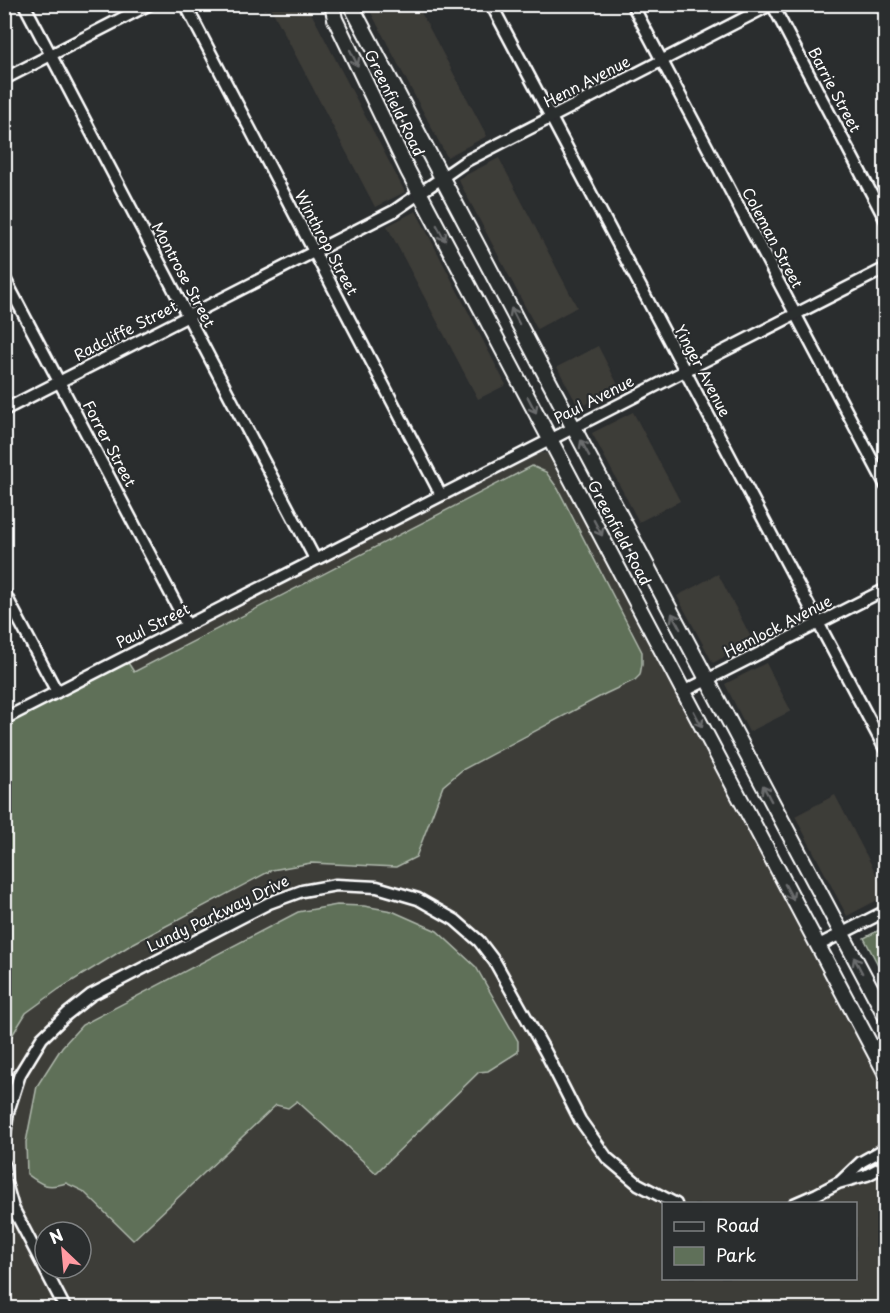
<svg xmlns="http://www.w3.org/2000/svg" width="890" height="1313" font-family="'Playpen Sans',sans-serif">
<rect width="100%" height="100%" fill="#2a2d2e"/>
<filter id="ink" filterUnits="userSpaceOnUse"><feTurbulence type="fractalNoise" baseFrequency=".0167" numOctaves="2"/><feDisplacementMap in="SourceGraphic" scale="12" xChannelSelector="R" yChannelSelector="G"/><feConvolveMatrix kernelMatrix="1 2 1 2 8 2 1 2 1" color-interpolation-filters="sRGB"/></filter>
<g filter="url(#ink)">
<!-- built -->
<g fill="#3d3c38" fill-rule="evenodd">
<path d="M 261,5 L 307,5 L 405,192 L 375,207 L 271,8 L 264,10 Z"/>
<path d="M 367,5 L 417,5 L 487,136 L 447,157 Z"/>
<path d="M 499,158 L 577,307 L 537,329 L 458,179 Z"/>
<path d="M 416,211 L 506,385 L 478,399 L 387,226 Z"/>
<path d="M 598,346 L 619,387 L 579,408 L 557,367 Z"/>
<path d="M 633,412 L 680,501 L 639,522 L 592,433 Z"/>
<path d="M 540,453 L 546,453 L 552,458 L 885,1089 L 885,1308 L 5,1308 L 5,724 L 522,458 ZM 664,1204 L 856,1204 L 856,1278 L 664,1278 ZM 45,1232 L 81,1232 L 81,1268 L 45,1268 Z"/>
<path d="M 718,574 L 753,641 L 713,663 L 677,596 Z"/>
<path d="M 766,663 L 791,711 L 749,732 L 725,684 Z"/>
<path d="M 835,795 L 885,891 L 885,896 L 847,916 L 795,816 Z"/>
</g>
<!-- green -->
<g fill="#5f7059" stroke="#afb8ac" stroke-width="1.5">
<path d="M 532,466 L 546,472 L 558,489 L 642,652 L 642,664 L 640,675 L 635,680 L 605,694 L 462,770 L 443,786 L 416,857 L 396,867 L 311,863 L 272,870 L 134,943 L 59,989 L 26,1013 L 5,1047 L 5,723 L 127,661 L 134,672 Z"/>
<path d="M 337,905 L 364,906 L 392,911 L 437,931 L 476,967 L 518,1041 L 518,1052 L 488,1071 L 479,1072 L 376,1173 L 297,1101 L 288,1108 L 276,1105 L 133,1240 L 83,1191 L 66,1183 C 47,1189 42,1185 27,1174 L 26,1142 L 37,1086 L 62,1047 L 82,1025 L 298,912 Z"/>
<path d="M 885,927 L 885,978 L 864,938 Z"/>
</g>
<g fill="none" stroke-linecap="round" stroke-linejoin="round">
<defs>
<g id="street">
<path d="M 24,4 L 315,559"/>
<path d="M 185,4 L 441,495"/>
<path d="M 491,4 L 886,751"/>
<path d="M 632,4 L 886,486"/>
<path d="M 772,4 L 886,221"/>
<path d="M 4,79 L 150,4"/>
<path d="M 4,277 L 187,625"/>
<path d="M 4,410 L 394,211 L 466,161 L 772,4"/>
<path d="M 4,592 L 57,692"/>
<path d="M 683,692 L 886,589"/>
<path d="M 4,719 L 886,268"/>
<path d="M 817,946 L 886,911"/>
<path d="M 4,1142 L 8,1112 L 20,1074 L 42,1038 L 67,1014 L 91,995 L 269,903 L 302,891 L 336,885 L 377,887 L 418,899 L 455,920 L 479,941 L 495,962 L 546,1053 L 580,1120 L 607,1158 L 638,1184 L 676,1204"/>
<path d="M 4,1164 L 6,1183 L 13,1208 L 65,1308"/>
<path d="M 841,1181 L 861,1162 L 886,1148"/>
<path d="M 794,1204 L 817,1194 L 838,1183 L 867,1175 L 886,1165"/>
</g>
<g id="secondary">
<path d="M 332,4 L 335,19 L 408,171 L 886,1074"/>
<path d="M 349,4 L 353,9 L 542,368 L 886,1017"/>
</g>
</defs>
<!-- street casing -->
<use href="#street" stroke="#fff" stroke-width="15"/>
<!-- secondary casing -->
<use href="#secondary" stroke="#fff" stroke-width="18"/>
<!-- street -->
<use href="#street" stroke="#2a2d2e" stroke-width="10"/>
<!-- secondary -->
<use href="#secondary" stroke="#2a2d2e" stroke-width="14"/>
</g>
<!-- one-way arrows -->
<defs><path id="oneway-shaft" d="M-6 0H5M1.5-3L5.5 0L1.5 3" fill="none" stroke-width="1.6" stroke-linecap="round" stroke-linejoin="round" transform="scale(1.5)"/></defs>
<g stroke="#6a6c6d">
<use href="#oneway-shaft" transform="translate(354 58) rotate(64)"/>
<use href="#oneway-shaft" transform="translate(441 233) rotate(62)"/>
<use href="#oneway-shaft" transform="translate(515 316) rotate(-117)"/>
<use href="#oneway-shaft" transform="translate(532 405) rotate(62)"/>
<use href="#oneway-shaft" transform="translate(585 448) rotate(-118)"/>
<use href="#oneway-shaft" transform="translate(598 528) rotate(62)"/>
<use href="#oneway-shaft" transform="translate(676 621) rotate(-118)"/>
<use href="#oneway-shaft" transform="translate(698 719) rotate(62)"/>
<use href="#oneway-shaft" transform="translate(767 793) rotate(-118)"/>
<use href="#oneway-shaft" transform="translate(789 892) rotate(62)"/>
<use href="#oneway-shaft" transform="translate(858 965) rotate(-118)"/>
</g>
</g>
<g text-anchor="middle" stroke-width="4.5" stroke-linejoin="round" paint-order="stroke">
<!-- street labels -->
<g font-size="15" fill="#fff" stroke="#2a2d2e">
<text transform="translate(587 82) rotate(-27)" y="5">Henn Avenue</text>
<text transform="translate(834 90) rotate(62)" y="5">Barrie Street</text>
<text transform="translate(394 103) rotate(64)" y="5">Greenfield Road</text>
<text transform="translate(772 238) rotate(62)" y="5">Coleman Street</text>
<text transform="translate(326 243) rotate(62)" y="5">Winthrop Street</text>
<text transform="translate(183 275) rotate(62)" y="5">Montrose Street</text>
<text transform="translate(126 331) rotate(-27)" y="5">Radcliffe Street</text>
<text transform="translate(702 371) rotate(62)" y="5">Yinger Avenue</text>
<text transform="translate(594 400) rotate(-27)" y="5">Paul Avenue</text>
<text transform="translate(109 444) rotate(62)" y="5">Forrer Street</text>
<text transform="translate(619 533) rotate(62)" y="5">Greenfield Road</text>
<text transform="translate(153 626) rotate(-27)" y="5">Paul Street</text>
<text transform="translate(778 627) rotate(-27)" y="5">Hemlock Avenue</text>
<text transform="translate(218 914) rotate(-26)" y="5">Lundy Parkway Drive</text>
</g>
</g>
<!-- margin -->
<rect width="890" height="1313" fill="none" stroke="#2a2d2e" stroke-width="24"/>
<rect x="12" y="12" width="866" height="1289" fill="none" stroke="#fff" stroke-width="2" filter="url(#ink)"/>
<!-- legend -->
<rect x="662" y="1202" width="195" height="78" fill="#2a2d2e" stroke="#7f8182" stroke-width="1.5"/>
<rect x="674" y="1222" width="30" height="9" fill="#2a2d2e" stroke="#7f8182" stroke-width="1.5"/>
<text x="716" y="1232" font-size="18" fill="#ffffff">Road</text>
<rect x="674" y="1247" width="30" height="18" fill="#5f7059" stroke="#7f8182" stroke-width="1.5"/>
<text x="716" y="1262" font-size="18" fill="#ffffff">Park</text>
<!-- north arrow -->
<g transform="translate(63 1250) rotate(334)"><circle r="28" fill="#2a2d2e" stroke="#7f8182" stroke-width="1.5"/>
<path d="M0-4.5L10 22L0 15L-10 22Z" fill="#ff9aa2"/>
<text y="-9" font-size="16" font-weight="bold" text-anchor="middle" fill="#ffffff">N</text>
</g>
</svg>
